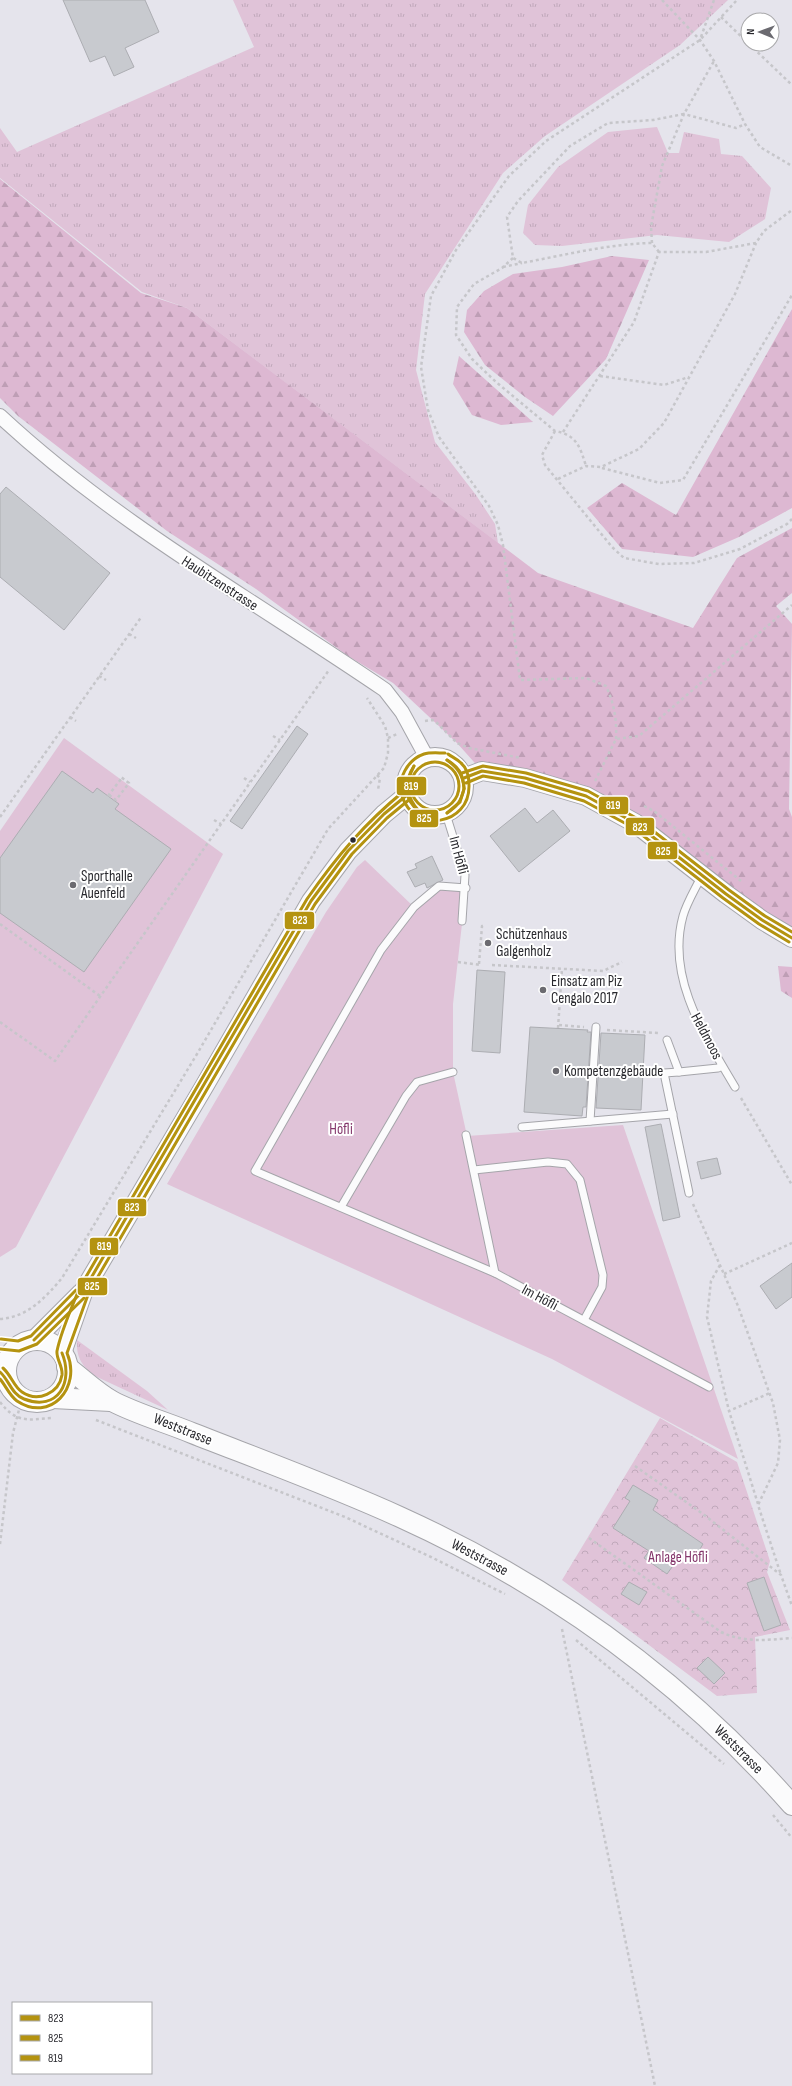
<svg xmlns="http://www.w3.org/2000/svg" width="792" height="2086" font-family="'Sofia Sans Condensed',sans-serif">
<defs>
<pattern id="grass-tufts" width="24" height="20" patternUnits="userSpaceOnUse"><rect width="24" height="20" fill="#e0c3d8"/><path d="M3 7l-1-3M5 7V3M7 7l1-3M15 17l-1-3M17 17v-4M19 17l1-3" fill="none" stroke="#c0a8ba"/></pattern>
<pattern id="forest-firs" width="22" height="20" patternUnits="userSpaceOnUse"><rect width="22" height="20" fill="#ddb8d2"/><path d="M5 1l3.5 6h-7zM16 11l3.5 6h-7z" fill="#be9eb5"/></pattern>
<pattern id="park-crowns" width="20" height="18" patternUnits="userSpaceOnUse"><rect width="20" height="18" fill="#e0c3d8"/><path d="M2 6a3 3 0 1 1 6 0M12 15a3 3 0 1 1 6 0" fill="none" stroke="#c0a8ba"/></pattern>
</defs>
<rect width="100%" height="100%" fill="#e5e4ec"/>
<!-- grass -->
<g fill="url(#grass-tufts)">
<path d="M 233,0 L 728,0 L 680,45 L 545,136 L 503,173 L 425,294 L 416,370 L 435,442 L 476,495 L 495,524 L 498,543 L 187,308 L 142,292 L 0,178 L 0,128 L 17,152 L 254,47 Z"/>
<path d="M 657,127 L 668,153 L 679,153 L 684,132 L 719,139 L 721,154 L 742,156 L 771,188 L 765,219 L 729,242 L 657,235 L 562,246 L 535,245 L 523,233 L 528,205 L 558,167 L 608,132 Z"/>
<path d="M 77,1340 L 147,1391 L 168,1410 L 97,1377 C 82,1367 76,1358 77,1340 Z"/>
</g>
<!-- forest -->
<g fill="url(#forest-firs)">
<path d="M 0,179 L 141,293 L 187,308 L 538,573 L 693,628 L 737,558 L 792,528 L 792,593 L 776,606 L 792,624 L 789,809 L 792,817 L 792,938 L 586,796 L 482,771 L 457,743 L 393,683 L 348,656 L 256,589 L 167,531 L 18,416 L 0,398 Z"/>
<path d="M 612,256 L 649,260 L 606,359 L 553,416 L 525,397 L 485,365 L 464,332 L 467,310 L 484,291 L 513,274 L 562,267 Z"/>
<path d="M 792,309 L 792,508 L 739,537 L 693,557 L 622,549 L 587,508 L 622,483 L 676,515 Z"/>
<path d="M 459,356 L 533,422 L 501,425 L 472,415 L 453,384 Z"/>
<path d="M 778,966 L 792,967 L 792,998 L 781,991 Z"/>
</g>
<!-- park -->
<path fill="url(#park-crowns)" d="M 660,1418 L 737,1462 L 770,1561 L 767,1572 L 790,1630 L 755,1637 L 757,1693 L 717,1696 L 562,1580 Z"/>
<!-- garden -->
<g fill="#e0c3d8">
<path d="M 64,738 L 223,854 L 16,1247 L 0,1257 L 0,831 Z"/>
<path d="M 365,860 L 414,907 L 439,886 L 466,888 L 453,1004 L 453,1072 L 467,1136 L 623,1125 L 738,1459 L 552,1359 L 167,1184 L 326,912 L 357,867 Z"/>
</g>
<!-- building -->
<g fill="#c8cacf" stroke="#acadb2">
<path d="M 63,0 L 145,0 L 159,32 L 125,48 L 134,67 L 114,76 L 105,56 L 90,62 Z"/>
<path d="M 6,487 L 110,573 L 64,630 L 0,577 L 0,494 Z"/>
<path d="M 297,726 L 308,734 L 242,829 L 230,821 Z"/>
<path d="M 62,771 L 93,793 L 97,788 L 119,804 L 115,809 L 171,849 L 84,972 L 0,913 L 0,858 Z"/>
<path d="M 525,808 L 537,823 L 553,810 L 570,831 L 519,872 L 490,836 Z"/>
<path d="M 432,856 L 443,880 L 427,888 L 425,883 L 415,887 L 407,872 L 417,868 L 415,864 Z"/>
<path d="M 477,970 L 505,972 L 500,1053 L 472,1051 Z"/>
<path d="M 530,1027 L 588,1030 L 587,1032 L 591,1032 L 586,1107 L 583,1107 L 582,1116 L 524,1112 Z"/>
<path d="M 601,1033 L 645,1035 L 641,1110 L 596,1108 Z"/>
<path d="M 661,1124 L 680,1217 L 663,1221 L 645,1127 Z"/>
<path d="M 717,1158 L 721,1174 L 701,1179 L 697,1162 Z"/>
<path d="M 792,1263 L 792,1297 L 776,1309 L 760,1286 Z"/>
<path d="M 633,1485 L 658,1500 L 653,1510 L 703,1544 L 696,1556 L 685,1549 L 667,1574 L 644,1558 L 649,1551 L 613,1528 L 630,1501 L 625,1498 Z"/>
<path d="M 764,1577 L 781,1625 L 764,1631 L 747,1583 Z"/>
<path d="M 629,1582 L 647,1592 L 639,1605 L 621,1594 Z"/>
<path d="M 708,1657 L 725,1673 L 714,1684 L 697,1668 Z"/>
</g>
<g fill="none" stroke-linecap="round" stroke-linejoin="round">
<defs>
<g id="service">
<path d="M 446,814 L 465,875 L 462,921"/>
<path d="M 702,875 C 696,888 687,902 683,916 C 666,978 705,1036 735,1087"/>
<path d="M 466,888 L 439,886 L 414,907 L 381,950 L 255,1171 L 495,1273"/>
<path d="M 667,1040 L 679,1072 L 718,1068 L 722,1066"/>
<path d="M 679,1072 L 664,1073 L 689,1193"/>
<path d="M 590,1121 L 596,1027"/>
<path d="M 522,1127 L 673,1114"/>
<path d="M 466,1135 L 495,1273 L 709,1387"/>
<path d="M 474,1170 L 548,1162 L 567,1164 L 580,1180 L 603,1275 L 602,1287 L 584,1320"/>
<path d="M 341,1207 L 406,1096 L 417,1082 L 453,1072"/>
</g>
<path id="minor" d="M 0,416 C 116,524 255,601 385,690 L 402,712 L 427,758"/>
<g id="tertiary">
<circle cx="435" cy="786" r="29"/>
<path d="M 464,778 L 482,771 L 525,778 L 586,796 L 635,823 L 726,894 L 762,920 L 792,938"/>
<path d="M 34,1340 L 81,1293"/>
<path d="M 62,1353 L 84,1290 L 205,1085 L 311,901 L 348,851 L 384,814 L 407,795"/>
</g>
<g id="secondary">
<circle cx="37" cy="1371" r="31"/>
<path d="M 67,1367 C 82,1378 96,1392 112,1401 C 134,1413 168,1423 192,1433 C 261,1460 332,1486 400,1517 C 552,1586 682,1680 792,1805"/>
<path d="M 53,1398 L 111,1401"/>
</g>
</defs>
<!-- service casing -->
<use href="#service" stroke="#a5a5aa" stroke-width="9"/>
<!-- minor casing -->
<use href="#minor" stroke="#a5a5aa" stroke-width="16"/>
<!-- tertiary casing -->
<use href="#tertiary" stroke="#a5a5aa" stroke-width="20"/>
<!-- secondary casing -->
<use href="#secondary" stroke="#a5a5aa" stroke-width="22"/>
<!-- path -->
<g stroke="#c6c6ca" stroke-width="2.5" stroke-dasharray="3 3" stroke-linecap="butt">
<path d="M 662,0 L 700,40 L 714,61 L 745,124 L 760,147 L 792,166"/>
<path d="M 721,17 L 748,43"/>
<path d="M 701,37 L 714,0"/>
<path d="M 749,44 L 792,85"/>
<path d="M 652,243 L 651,227 L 662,166 L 684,114 L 736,128 L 745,124"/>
<path d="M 659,252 L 652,243 C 608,244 565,255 522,263 L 513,258 L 507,217 L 518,201 L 570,146 L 608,123 L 653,120 L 684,114 L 714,61"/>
<path d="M 513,258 L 502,268 L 474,284 L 457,307 L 456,335 L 472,359 L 496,382 L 555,431 C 577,435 580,447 586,466"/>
<path d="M 503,267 L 522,263"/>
<path d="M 600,376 L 664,385 L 689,377"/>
<path d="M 555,431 L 542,455 L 545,465 L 612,547 L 624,558 L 659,564 L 694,563 L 740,549 L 787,524 L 792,519"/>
<path d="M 563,432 L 634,322 L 659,252 L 706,252 L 756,243 L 764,231 L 792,210"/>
<path d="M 602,468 L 660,483 L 683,480 L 792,295"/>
<path d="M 558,479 L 586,466 L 601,467 L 639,449 L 664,423 L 735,294 L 756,243"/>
<path d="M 129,634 L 136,638"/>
<path d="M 99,676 L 106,680"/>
<path d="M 70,717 L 76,721"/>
<path d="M 425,721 L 432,720 L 435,721 L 457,743 L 469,748 L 521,758"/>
<path d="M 273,736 L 280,740"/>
<path d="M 388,738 L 397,734"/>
<path d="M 616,739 C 617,720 614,703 606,686 L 586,678 L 520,680 L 503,545 L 498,525 L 489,506 L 439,437 L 428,410 L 421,367 L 431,296 L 456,250 L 509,176 L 546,141 L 700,40 L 737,0"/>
<path d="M 377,775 L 380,778 L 378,790"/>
<path d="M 244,778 L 250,782"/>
<path d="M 595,781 L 616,739 L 639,736 L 792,605"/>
<path d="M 109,795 L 116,800 L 129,783 L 121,777"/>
<path d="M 108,796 L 121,779"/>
<path d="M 644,806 L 654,811 L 741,881"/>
<path d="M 0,817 L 142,616"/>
<path d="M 214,820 L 221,824"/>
<path d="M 0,924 L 100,996"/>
<path d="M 458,962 L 481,965"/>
<path d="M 479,964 L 482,926 L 484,926"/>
<path d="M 492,965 L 603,971 L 622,962"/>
<path d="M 0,1022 L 55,1061 L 329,670"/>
<path d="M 559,1025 L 584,1027"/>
<path d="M 558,1028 L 562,969"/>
<path d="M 607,1030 L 658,1033"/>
<path d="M 741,1098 L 792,1185"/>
<path d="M 693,1204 L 738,1306 L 773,1403 L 780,1440 L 778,1463 L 758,1505 L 781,1575"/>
<path d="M 720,1265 L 711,1281 L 707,1317 L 729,1411"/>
<path d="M 724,1274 L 792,1243"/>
<path d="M 0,1319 C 28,1317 45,1298 62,1278 L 197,1054 L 328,829 L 384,768 L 388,753 L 388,738 L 385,726 L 367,698"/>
<path d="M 0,1402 C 16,1423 28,1420 51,1418"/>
<path d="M 96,1420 L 345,1517 L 431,1557 L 505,1594"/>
<path d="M 635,1466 L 703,1514 L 781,1575 L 792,1606"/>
<path d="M 758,1504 L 729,1411 L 770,1393"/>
<path d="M 589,1538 L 721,1632 C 744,1643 767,1640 792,1638"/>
<path d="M 0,1544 L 13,1433 L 22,1398"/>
<path d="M 562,1629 L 655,2086"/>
<path d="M 576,1640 L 724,1764"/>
<path d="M 773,1815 L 792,1838"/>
</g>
<!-- service -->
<use href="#service" stroke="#fbfbfc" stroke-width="7"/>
<!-- minor -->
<use href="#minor" stroke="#fbfbfc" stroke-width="14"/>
<!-- tertiary -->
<use href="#tertiary" stroke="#fbfbfc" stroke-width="18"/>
<!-- secondary -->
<use href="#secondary" stroke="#fbfbfc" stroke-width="20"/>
<defs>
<g id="bus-1">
<path d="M 447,760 C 459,767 463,774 464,788"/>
<path d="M 447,760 C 458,768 463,775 464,788"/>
<path d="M 414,766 C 405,783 406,797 419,811"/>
<path d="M 414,766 C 404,781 403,800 419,811"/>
<path d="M 464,778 L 482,771 L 525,778 L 586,796 L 635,823 L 726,894 L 762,920 L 792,938"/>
<path d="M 447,813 C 457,807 461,801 464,789"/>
<path d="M 447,813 L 460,802 L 464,789"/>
<path d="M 34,1340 L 84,1290 L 311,901 L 348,851 L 384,814 L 407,795"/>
<path d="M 0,1372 C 9,1380 12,1395 24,1399 C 58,1412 74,1382 62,1353"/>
</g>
<g id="bus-2">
<path d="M 445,753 C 438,753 430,752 424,754 C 407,760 397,779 402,796 C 414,834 470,826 469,785 C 469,777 467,768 461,763 C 457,759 452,757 448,754"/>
<path d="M 466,783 L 483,776 L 524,783 L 584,801 L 632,827 L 723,898 L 759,924 L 789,942"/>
<path d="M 0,1349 L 19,1351 L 37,1344 L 84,1298"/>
<path d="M 0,1379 C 6,1386 9,1395 17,1401 C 50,1423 82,1388 67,1353 L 89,1292 L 315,904 L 352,854 L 387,818 L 410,799"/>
</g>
<g id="bus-3">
<circle cx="435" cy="786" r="24"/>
<path d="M 462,773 L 483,766 L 526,773 L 588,791 L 638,819 L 729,890 L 765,916 L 792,932"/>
<path d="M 1,1339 L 18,1341 L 31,1336 L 76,1290"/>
<path d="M 3,1368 C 11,1375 14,1387 22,1392 C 38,1403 59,1393 62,1375 C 63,1366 56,1359 57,1351 C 61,1331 72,1307 80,1287 L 307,899 C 337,856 364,824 404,791"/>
</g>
</defs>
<!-- bus-1 casing -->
<use href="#bus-1" stroke="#fff" stroke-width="6"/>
<!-- bus-2 casing -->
<use href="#bus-2" stroke="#fff" stroke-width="6"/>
<!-- bus-3 casing -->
<use href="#bus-3" stroke="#fff" stroke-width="6"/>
<!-- bus-1 -->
<use href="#bus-1" stroke="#b49310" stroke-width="3"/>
<!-- bus-2 -->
<use href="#bus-2" stroke="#b49310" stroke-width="3"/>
<!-- bus-3 -->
<use href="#bus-3" stroke="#b49310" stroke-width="3"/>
</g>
<!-- markers -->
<circle fill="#29292e" stroke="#fff" stroke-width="1.5" cx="353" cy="840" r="3.5"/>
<g fill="#6b6a70" stroke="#fff" stroke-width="1.5">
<circle cx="73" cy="885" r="4"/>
<circle cx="488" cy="943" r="4"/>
<circle cx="543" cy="990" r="4"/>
<circle cx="556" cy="1071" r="4"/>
</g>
<g text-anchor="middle" stroke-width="4" stroke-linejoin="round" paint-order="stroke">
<!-- street labels -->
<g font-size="15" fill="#29292e" stroke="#fff">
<text transform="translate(220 583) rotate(33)" y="5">Haubitzenstrasse</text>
<text transform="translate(459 855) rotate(75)" y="5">Im Höfli</text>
<text transform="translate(707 1036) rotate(62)" y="5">Heldmoos</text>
<text transform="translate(540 1297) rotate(28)" y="5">Im Höfli</text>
<text transform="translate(183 1429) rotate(22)" y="5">Weststrasse</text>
<text transform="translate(480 1557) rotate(28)" y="5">Weststrasse</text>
<text transform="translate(739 1749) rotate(45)" y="5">Weststrasse</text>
</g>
<!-- poi labels -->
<g font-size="15" fill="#29292e" stroke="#fff" text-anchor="start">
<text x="81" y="881">Sporthalle<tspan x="81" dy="17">Auenfeld</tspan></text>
<text x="496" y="939">Schützenhaus<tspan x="496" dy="17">Galgenholz</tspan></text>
<text x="551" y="986">Einsatz am Piz<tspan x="551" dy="17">Cengalo 2017</tspan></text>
<text x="564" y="1076">Kompetenzgebäude</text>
</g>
<!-- park labels -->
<g font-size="15" fill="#84366b" stroke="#fff">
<text x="341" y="1134">Höfli</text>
<text x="678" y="1562">Anlage Höfli</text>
</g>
</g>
<g stroke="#fff" stroke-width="1.5">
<rect x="396" y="776" width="31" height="20" rx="4" fill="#b49310"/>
<rect x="598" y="796" width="31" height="19" rx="4" fill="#b49310"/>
<rect x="409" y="809" width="30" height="19" rx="4" fill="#b49310"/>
<rect x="625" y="817" width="30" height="19" rx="4" fill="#b49310"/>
<rect x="647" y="841" width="31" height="19" rx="4" fill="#b49310"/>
<rect x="284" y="911" width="31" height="19" rx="4" fill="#b49310"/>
<rect x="117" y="1198" width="30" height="19" rx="4" fill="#b49310"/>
<rect x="89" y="1237" width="30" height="19" rx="4" fill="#b49310"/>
<rect x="77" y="1277" width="31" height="19" rx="4" fill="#b49310"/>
</g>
<g font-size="11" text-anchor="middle" font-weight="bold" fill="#fff">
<text x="411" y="790">819</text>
<text x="613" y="809">819</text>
<text x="424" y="822">825</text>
<text x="640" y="831">823</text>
<text x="663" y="855">825</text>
<text x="300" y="924">823</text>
<text x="132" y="1211">823</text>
<text x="104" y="1250">819</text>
<text x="92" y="1290">825</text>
</g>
<!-- legend -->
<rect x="12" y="2002" width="140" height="72" fill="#ffffff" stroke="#a9a9ab"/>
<rect x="20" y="2015" width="20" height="6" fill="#b49310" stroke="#a9a9ab"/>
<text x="48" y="2022" font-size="12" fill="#29292e">823</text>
<rect x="20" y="2035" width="20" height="6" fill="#b49310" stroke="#a9a9ab"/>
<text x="48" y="2042" font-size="12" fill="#29292e">825</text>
<rect x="20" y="2055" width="20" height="6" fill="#b49310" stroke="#a9a9ab"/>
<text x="48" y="2062" font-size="12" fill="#29292e">819</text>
<!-- north arrow -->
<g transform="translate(760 32) rotate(271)"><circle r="19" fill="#ffffff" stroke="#a9a9ab"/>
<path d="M0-3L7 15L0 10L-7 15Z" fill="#6b6a70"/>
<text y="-6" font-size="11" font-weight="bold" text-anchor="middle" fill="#29292e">N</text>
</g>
</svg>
